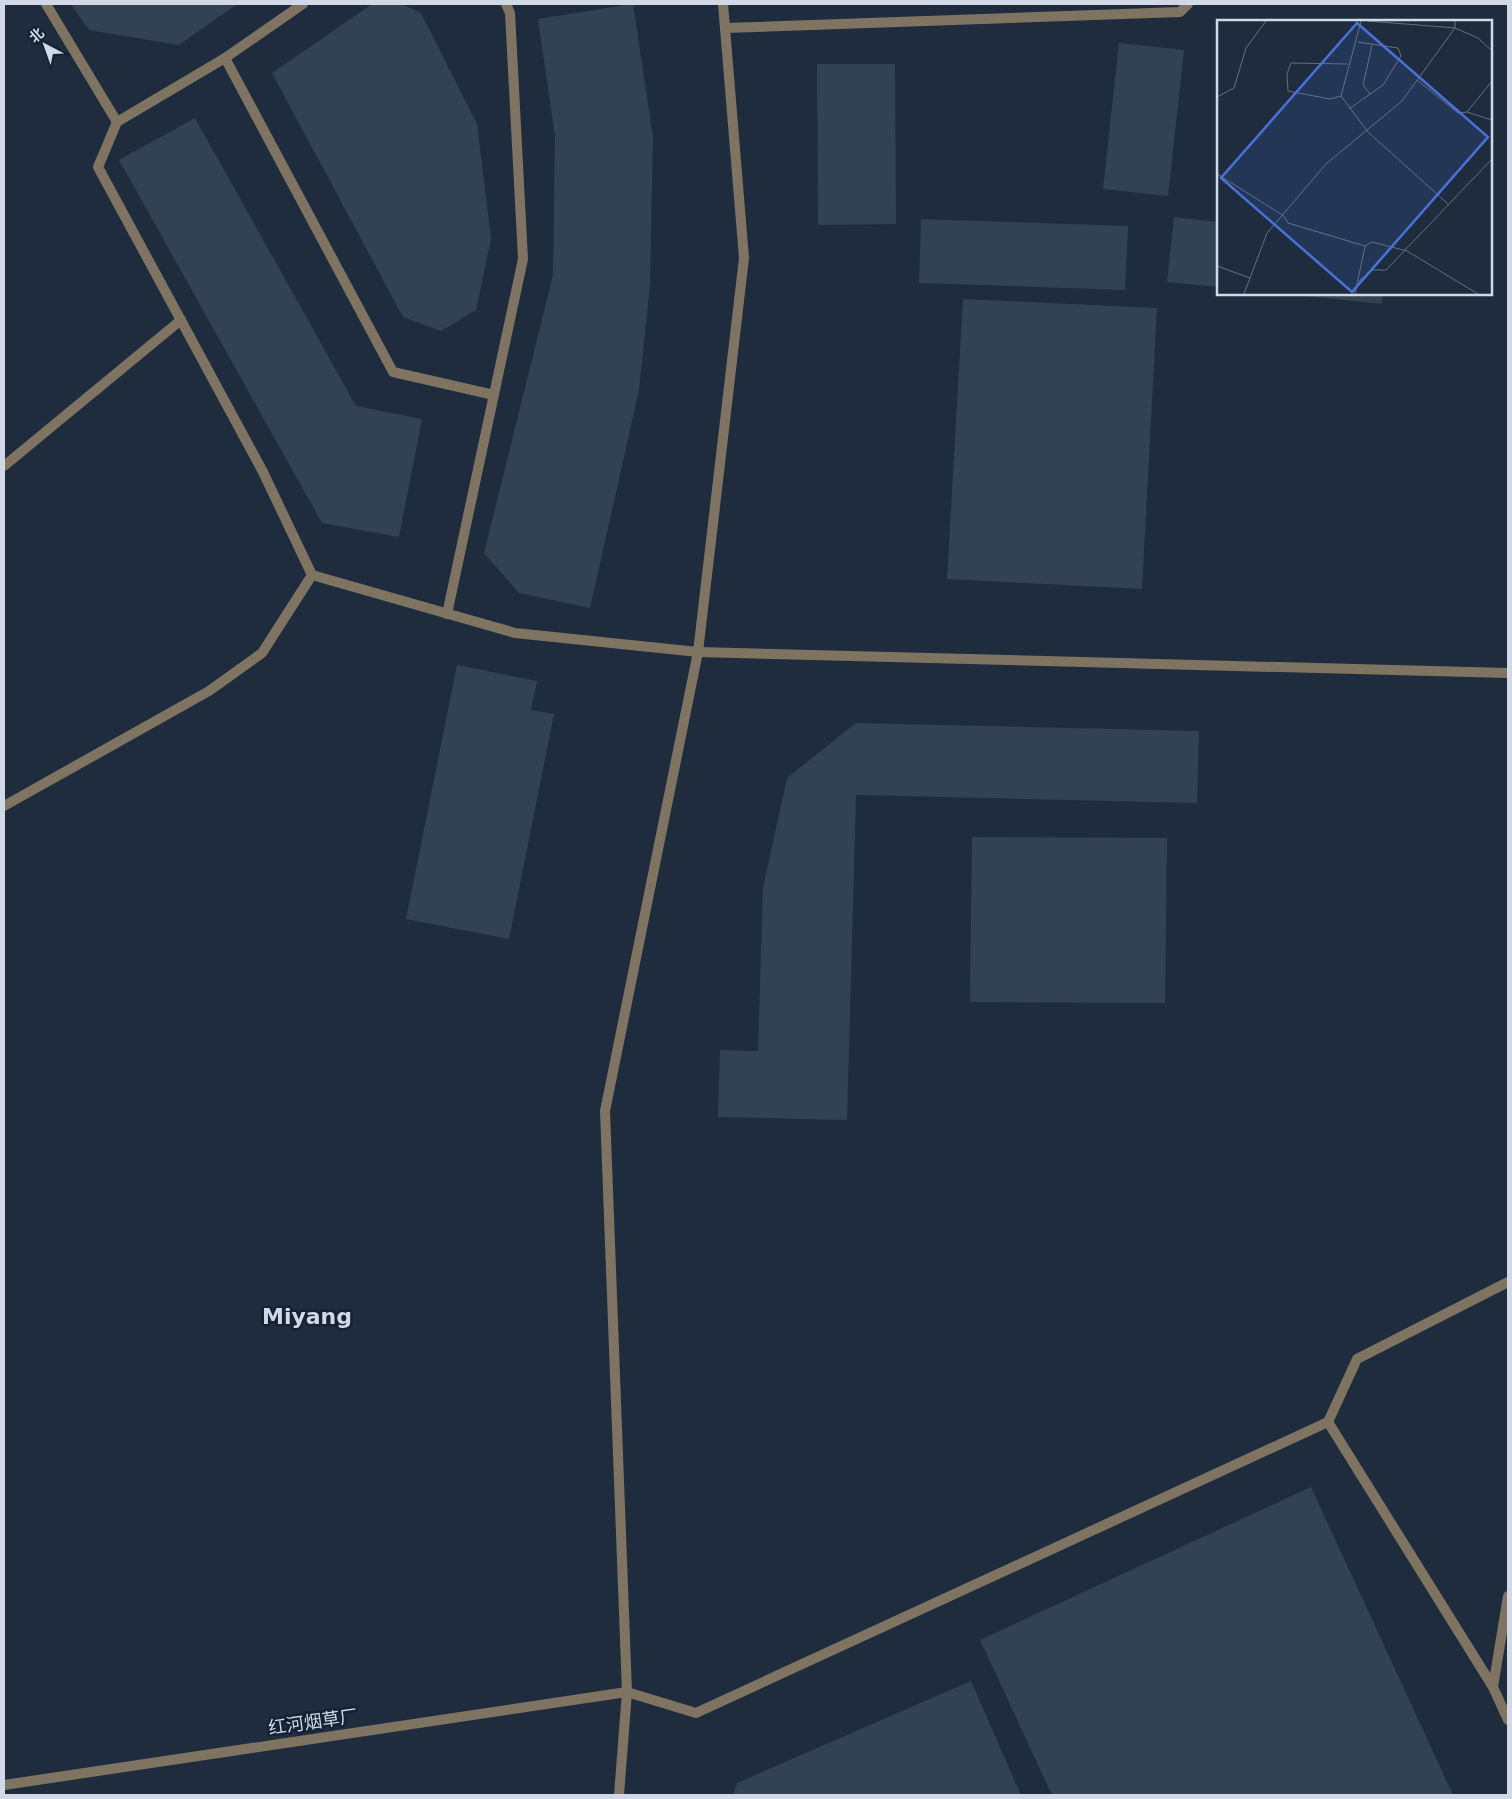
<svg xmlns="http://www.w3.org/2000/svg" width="1512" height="1799" font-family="'DejaVu Sans','Noto Sans SC',sans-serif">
<rect width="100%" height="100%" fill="#1e2c3e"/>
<!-- building -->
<g fill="#334154">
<path d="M 76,4 L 237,4 L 179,45 L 89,30 L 72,6 Z"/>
<path d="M 372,4 L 401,4 L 421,13 L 477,124 L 491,239 L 476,310 L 441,331 L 403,317 L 272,73 Z"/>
<path d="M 633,4 L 653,137 L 650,285 L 639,390 L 590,608 L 519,593 L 484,553 L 553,275 L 555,136 L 538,19 Z"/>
<path d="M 1119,43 L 1184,50 L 1168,196 L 1103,189 Z"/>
<path d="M 817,64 L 895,64 L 896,224 L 818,225 Z"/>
<path d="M 195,118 L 356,406 L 422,419 L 399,537 L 322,523 L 119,160 Z"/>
<path d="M 1174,217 L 1218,222 L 1218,287 L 1167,282 Z"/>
<path d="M 921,219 L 1128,226 L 1125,290 L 919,283 Z"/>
<path d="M 1297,294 L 1383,294 L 1382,304 L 1297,295 Z"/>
<path d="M 963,299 L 1157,308 L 1142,589 L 947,579 Z"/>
<path d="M 457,665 L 537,681 L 531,710 L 554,714 L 509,939 L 406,919 Z"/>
<path d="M 856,723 L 1199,731 L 1197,803 L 856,795 L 847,1120 L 718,1117 L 720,1050 L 758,1051 L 763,888 L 787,778 Z"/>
<path d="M 972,837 L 1167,838 L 1165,1003 L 970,1002 Z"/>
<path d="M 1311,1487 L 1453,1795 L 1052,1795 L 980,1640 Z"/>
<path d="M 971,1681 L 1021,1795 L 733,1795 L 737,1783 Z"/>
</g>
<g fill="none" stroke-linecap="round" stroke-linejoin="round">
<!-- service -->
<g stroke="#7f7461" stroke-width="10">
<path d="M 46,4 L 117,122"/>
<path d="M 312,575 L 515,633 L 698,652"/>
</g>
<!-- pedestrian -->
<g stroke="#7f7461" stroke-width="10">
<path d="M 225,58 L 393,372 L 494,395"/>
<path d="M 4,466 L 181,320"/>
<path d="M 447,614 L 523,259 L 510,13 L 506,4"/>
<path d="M 4,806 L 209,691 L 262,653 L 312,575 L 263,472 L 98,167 L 117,122 L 225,58 L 303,4"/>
</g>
<!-- minor -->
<g stroke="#7f7461" stroke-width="10">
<path d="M 725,28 L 1180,12 L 1188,4"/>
<path d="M 698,652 L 1508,673"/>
<path d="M 1328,1422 L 1493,1687 L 1508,1720"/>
<path d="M 1493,1687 L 1508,1596"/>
<path d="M 4,1785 L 627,1692 L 696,1713 L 1328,1422 L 1357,1359 L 1508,1282"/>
</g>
<!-- tertiary -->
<path stroke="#7f7461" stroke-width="10" d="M 619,1795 L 627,1692 L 605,1111 L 698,652 L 744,258 L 723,4"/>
</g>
<g text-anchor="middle" stroke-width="5" stroke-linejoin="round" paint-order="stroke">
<!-- street labels -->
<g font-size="18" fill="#d0d9e5" stroke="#152233">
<text transform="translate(313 1722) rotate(-8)" y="6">红河烟草厂</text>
</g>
<!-- district labels -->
<g font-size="22" font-weight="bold" fill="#d0d9e5" stroke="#152233">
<text x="307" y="1324">Miyang</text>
</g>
</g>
<!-- overview -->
<g transform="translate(1217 20)">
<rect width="275" height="275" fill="#1e2c3e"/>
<path fill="none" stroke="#657181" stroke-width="1" d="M 144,1 L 124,76 L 151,112 L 231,184M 151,1 L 238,8M 238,8 L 261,18 L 275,31M 200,60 L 241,93 L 250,92 L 275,100M 153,74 L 146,65 L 155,25M 124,76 L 113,79 L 71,71 L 70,54 L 74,43 L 131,44M 0,77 L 17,68 L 29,28 L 49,1M 132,89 L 166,65 L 184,36 L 181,28 L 141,22M 250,92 L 275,61M 0,154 L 67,196 L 71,203 L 148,226 L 155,222 L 190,231 L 261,274M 0,246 L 33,258M 142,261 L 155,250 L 169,250 L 275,139M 27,274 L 50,213 L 109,144 L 185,81 L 238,8 L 238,1M 138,274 L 148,226"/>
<path fill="#4a71db" fill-opacity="0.15" stroke="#4a71db" stroke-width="2.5" d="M 140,3 L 271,117 L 135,272 L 4,158 Z"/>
<rect width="275" height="275" fill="none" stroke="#d0d9e5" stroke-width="2.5"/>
</g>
<!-- border -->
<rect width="1512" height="1799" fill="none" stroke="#d0d9e5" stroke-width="10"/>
<!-- north arrow -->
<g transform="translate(45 45) rotate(319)" stroke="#152233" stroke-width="4" paint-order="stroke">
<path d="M0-4L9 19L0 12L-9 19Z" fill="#d0d9e5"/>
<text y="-8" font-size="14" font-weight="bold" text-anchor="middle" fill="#d0d9e5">北</text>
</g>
</svg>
